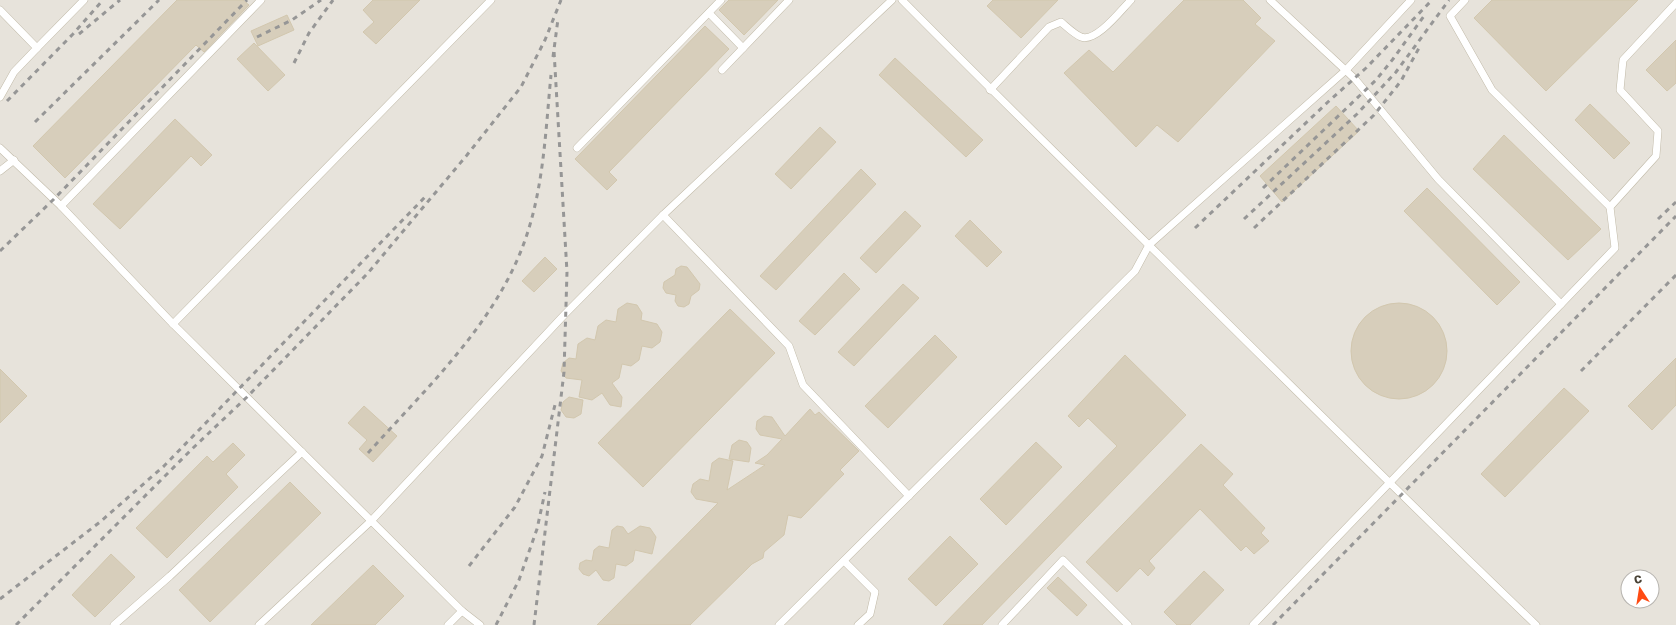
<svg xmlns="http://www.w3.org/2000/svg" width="1676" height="625" font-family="Rubik,sans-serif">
<rect width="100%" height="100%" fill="#f4f1e6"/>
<!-- industrial -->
<path fill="#e7e3db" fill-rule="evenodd" d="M 0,0 L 1676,0 L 1676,625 L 0,625 ZM 1628,577 L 1652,577 L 1652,601 L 1628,601 Z"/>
<!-- building -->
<g fill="#d7cebb" stroke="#d2c7ae">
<path d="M 177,0 L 243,0 L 249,5 L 204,52 L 196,45 L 65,178 L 33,146 Z"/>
<path d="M 373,0 L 420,0 L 376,44 L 363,32 L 374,22 L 363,10 Z"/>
<path d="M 729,0 L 778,0 L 744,35 L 719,10 Z"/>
<path d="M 993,0 L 1058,0 L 1021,38 L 987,6 Z"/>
<path d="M 1184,0 L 1243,0 L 1261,18 L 1255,24 L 1275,41 L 1178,142 L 1157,125 L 1136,147 L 1064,73 L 1089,50 L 1113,72 Z"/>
<path d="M 1492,0 L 1638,0 L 1546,91 L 1474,18 Z"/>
<path d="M 287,15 L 294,30 L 258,46 L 251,31 Z"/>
<path d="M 705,26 L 729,49 L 609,172 L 617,180 L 607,190 L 575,159 Z"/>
<path d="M 1676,40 L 1676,83 L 1667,91 L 1646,70 Z"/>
<path d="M 254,43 L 285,75 L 268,91 L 237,59 Z"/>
<path d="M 895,58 L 983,140 L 966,157 L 879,75 Z"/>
<path d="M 1590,104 L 1630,143 L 1614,159 L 1575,120 Z"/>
<path d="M 1336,106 L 1359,131 L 1282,202 L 1260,176 Z"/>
<path d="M 175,119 L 212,155 L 201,166 L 191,156 L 120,229 L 93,204 Z"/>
<path d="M 820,127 L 836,142 L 791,189 L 775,174 Z"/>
<path d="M 1504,135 L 1601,229 L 1568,260 L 1473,169 Z"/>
<path d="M 861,169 L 876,184 L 776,290 L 760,276 Z"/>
<path d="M 1427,188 L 1520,282 L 1497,305 L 1404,211 Z"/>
<path d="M 905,211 L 921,226 L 876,273 L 860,258 Z"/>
<path d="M 970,220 L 1002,252 L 987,267 L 955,236 Z"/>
<path d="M 545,257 L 557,269 L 534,292 L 522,281 Z"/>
<path d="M 681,266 L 687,267 L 700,284 L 699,290 L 691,296 L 689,304 L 684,307 L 678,306 L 675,301 L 676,295 L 666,293 L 663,288 L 664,282 L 675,275 L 676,269 Z"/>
<path d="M 844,273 L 860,289 L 815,335 L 799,321 Z"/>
<path d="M 903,284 L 919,298 L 854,366 L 838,352 Z"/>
<circle cx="1399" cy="351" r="48"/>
<path d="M 627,303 L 637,305 L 642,313 L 641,320 L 657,324 L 662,332 L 660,342 L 652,348 L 642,346 L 639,360 L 631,366 L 622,364 L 619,378 L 612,383 L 622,397 L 621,407 L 610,405 L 602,393 L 592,400 L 579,397 L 582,380 L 566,378 L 561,371 L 563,363 L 569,358 L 576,359 L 578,344 L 587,338 L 595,340 L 598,326 L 606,320 L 616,322 L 618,309 Z"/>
<path d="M 730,309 L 775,353 L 643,487 L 598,443 Z"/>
<path d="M 935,335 L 957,357 L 888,428 L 865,406 Z"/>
<path d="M 1125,355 L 1186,415 L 982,625 L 943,625 L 1117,446 L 1088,418 L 1079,427 L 1068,416 Z"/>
<path d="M 1676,358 L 1676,405 L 1652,430 L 1628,406 Z"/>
<path d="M 0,369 L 27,396 L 0,423 Z"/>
<path d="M 1564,388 L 1589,411 L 1505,497 L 1481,474 Z"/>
<path d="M 569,397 L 583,400 L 581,414 L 574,418 L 566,417 L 561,410 L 563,402 Z"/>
<path d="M 364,406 L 397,436 L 373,462 L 359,449 L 367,440 L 348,423 Z"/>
<path d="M 810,409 L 815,415 L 819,412 L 859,451 L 840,470 L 844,474 L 801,518 L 788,515 L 784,535 L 764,552 L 763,558 L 752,564 L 690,625 L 597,625 L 718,503 L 696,499 L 691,492 L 693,484 L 700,479 L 709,481 L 712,463 L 719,458 L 733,461 L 727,490 L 765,465 L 755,463 L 767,455 L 782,439 L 760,435 L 756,429 L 757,421 L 764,416 L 772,417 L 785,436 Z"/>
<path d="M 739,440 L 747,442 L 751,448 L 749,462 L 729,459 L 732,445 Z"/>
<path d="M 1036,442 L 1062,467 L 1006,525 L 980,499 Z"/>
<path d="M 233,443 L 245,455 L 226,474 L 238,487 L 167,558 L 136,528 L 207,456 L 213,462 Z"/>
<path d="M 1201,444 L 1233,474 L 1223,485 L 1265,528 L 1261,533 L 1269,541 L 1254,554 L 1246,546 L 1241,551 L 1200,509 L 1149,561 L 1155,568 L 1148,576 L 1140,568 L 1117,592 L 1086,562 Z"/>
<path d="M 290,482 L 321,513 L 210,622 L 179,590 Z"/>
<path d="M 617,526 L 623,527 L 628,534 L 640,526 L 650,528 L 656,537 L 652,554 L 635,550 L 633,561 L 626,566 L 616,564 L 614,578 L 609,581 L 603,580 L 596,570 L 589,576 L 583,574 L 579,569 L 580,563 L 586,560 L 592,561 L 594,550 L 599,546 L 609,548 L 612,530 Z"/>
<path d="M 950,536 L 978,564 L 936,606 L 908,579 Z"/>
<path d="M 111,554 L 135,577 L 95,617 L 72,595 Z"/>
<path d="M 373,565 L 404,596 L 375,625 L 311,625 Z"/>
<path d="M 1204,571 L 1224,590 L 1190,625 L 1177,625 L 1164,612 Z"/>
<path d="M 1058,577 L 1087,605 L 1077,616 L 1047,588 Z"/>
</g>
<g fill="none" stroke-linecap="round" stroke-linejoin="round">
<defs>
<g id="lane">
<path d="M 902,0 C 988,87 1075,172 1162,258 C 1286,381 1410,504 1536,625"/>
<path d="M 1270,0 L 1355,79 L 1438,179 L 1561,304"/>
<path d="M 1465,0 L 1450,16 L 1492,90 L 1610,207"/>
<path d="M 0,10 L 37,48 L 14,72 L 0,97"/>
<path d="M 709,13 L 743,48"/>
<path d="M 37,48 L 84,0"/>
<path d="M 722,70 L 789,0"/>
<path d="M 990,90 L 1049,27 L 1061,22 C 1067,27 1074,34 1081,37 C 1096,43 1121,10 1131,0"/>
<path d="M 0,148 L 61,206 L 173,324 L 462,611 L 480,625"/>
<path d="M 577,148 L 721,0"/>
<path d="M 0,171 L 14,160"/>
<path d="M 61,206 L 261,0"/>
<path d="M 663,215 L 789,346 L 803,385 L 909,496"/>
<path d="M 173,324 L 491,0"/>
<path d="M 844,561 L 875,592 L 870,614 L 858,625"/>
<path d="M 114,625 L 170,576 L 302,452"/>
<path d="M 259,625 L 371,521 L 565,314 L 663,215 L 892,0"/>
<path d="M 448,625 L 462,611"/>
<path d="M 779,625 L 1135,271 L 1149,245 L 1346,70 L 1411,0"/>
<path d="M 1002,625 L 1063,560 L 1128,625"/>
<path d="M 1253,625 L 1615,248 L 1610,207 L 1656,156 L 1658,131 L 1620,90 L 1623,60 L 1676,3"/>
</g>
</defs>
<!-- lane casing -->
<use href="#lane" stroke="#c1baa8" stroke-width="8"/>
<!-- lane -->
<use href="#lane" stroke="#fff" stroke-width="7"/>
<!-- rail -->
<g stroke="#969696" stroke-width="3" stroke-dasharray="5 5" stroke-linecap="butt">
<path d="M 79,34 L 120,0"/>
<path d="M 257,37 L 292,20 L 321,0"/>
<path d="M 553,57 L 558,19"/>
<path d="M 294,63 L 309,33 L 333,0"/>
<path d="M 7,101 L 73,34 L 103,0"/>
<path d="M 35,122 L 159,0"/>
<path d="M 1263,188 L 1376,80 L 1393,59 L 1424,16"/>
<path d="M 1244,219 L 1357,114 L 1396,72 L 1449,0"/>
<path d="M 1658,219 L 1676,202"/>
<path d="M 1195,228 L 1329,101 L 1366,68 L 1432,0"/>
<path d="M 1254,228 L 1374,115 L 1401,81 L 1419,48"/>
<path d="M 0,251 L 54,199 L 247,0"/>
<path d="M 1581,371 L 1676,275"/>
<path d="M 368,453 C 429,385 502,318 529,228 C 544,179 546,126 551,75"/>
<path d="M 469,566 L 515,507 L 542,456 L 556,401"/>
<path d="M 0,599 L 100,522 L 164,466 L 425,197"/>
<path d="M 16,625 L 193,448 L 247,397 L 368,273 L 467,155 L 521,87 L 545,40 L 561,0"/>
<path d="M 496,625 L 519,580 L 537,529 L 545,492"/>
<path d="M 534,625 L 564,372 L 567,272 L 554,51"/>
<path d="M 1273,625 L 1676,216"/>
</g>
</g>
<!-- north arrow -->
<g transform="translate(1640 589) rotate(348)"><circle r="19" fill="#ffffff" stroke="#b6b3ae"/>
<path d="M0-3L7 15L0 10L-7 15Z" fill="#ff4b13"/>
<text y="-6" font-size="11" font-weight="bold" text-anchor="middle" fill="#484235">С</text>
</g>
</svg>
